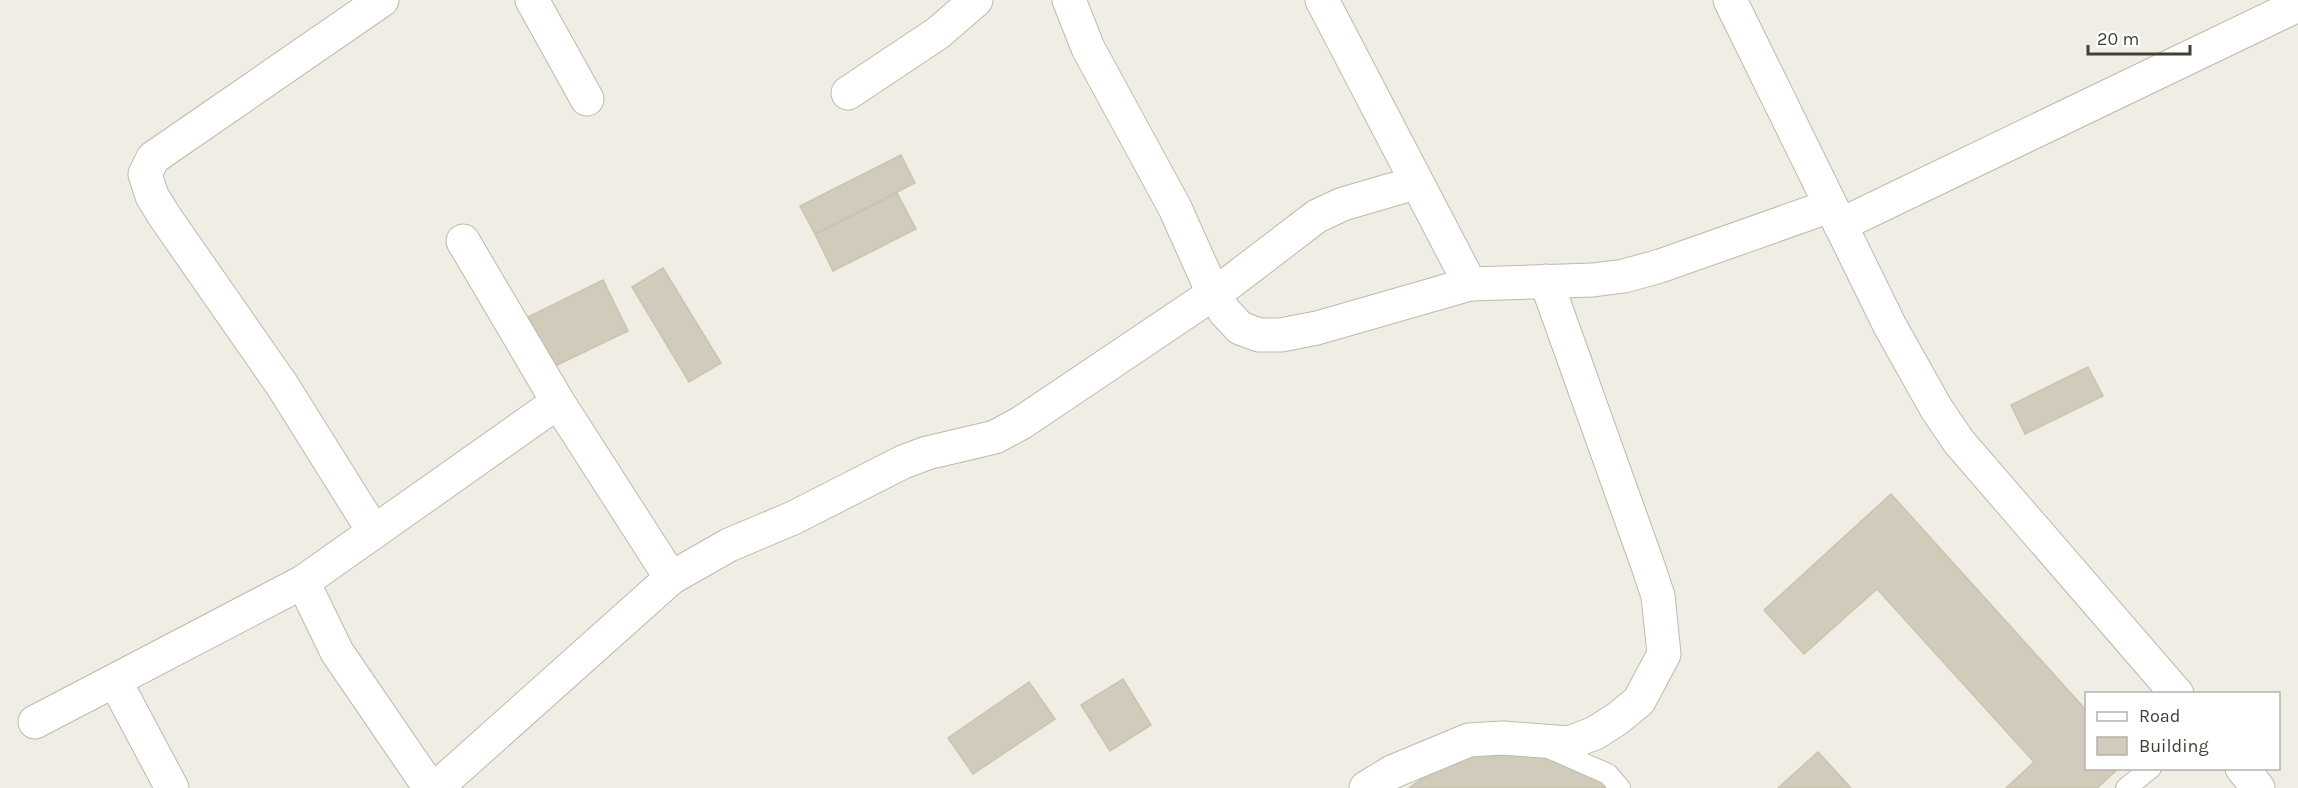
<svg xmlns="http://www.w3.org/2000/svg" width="2298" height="788" font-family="Karla,sans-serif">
<rect width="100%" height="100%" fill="#f0eee4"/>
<!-- building -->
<g fill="#d0cbbb" stroke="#cac3af" stroke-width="1.5">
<path d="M 901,155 L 915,183 L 815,234 L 800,206 Z"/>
<path d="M 897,193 L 916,229 L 833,271 L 815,234 Z"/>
<path d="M 663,268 L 721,363 L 689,382 L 632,287 Z"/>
<path d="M 603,280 L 628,331 L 547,370 L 522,320 Z"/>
<path d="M 2088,367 L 2103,396 L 2025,434 L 2011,405 Z"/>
<path d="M 1891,494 L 2086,710 L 2086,768 L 2119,768 L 2097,788 L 2006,788 L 2034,762 L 1877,589 L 1804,654 L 1764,610 Z"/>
<path d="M 1123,679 L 1151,725 L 1110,751 L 1081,705 Z"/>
<path d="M 1029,682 L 1055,719 L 973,774 L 948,738 Z"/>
<path d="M 1818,752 L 1851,788 L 1778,788 Z"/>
<path d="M 1537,753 L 1603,781 L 1608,788 L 1409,788 L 1453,756 Z"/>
</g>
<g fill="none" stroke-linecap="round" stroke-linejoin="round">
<defs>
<g id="service">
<path d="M 1551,749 L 1608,774 L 1620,788"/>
<path d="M 2126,788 L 2151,768"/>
</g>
<g id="minor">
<path d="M 532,0 L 587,99"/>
<path d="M 1069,0 L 1088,48 L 1175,208 L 1213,293 L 1225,312 L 1240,328 L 1259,335 L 1281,335 L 1317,328 L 1470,284 L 1593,280 L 1624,276 L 1660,266 L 1830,206"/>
<path d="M 1322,0 L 1470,284"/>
<path d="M 1730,0 L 1890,326 L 1936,408 L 1959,442 L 2177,694"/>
<path d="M 848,93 L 938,33 L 976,0"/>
<path d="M 1840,225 L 2298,5"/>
<path d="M 463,241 L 558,402 L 671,578"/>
<path d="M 374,532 L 282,385 L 165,217 L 152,196 L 145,174 L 153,158 L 382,0"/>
<path d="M 303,582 L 337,652 L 430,788"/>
<path d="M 115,681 L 172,788"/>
<path d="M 35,722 L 303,582 L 558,402"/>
<path d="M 2242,768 L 2258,788"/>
<path d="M 436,788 L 671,578 L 729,545 L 793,518 L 903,462 L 927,453 L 995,437 L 1021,423 L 1232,281 L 1317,216 L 1343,204 L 1415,183"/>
<path d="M 1366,788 L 1392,772 L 1469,740 L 1503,738 L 1569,743 L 1595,733 L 1617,719 L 1639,701 L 1664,654 L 1658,596 L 1647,563 L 1546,281"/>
</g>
</defs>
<!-- service casing -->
<use href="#service" stroke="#bdb9ab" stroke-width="22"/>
<!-- minor casing -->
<use href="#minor" stroke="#bdb9ab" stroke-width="35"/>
<!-- service -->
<use href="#service" stroke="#fff" stroke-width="20"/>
<!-- minor -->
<use href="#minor" stroke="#fff" stroke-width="33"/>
</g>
<!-- legend -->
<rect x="2085" y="692" width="195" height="78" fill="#ffffff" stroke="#b3b2ae" stroke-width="1.5"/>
<rect x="2097" y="712" width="30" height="9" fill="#ffffff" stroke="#b3b2ae" stroke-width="1.5"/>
<text x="2139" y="722" font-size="18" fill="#413e35">Road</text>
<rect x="2097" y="737" width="30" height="18" fill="#d0cbbb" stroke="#b3b2ae" stroke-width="1.5"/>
<text x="2139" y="752" font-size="18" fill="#413e35">Building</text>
<!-- scale -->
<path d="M2088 45v9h102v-9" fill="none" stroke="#413e35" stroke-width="3"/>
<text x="2097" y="45" font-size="18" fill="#413e35" stroke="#ffffff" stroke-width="4.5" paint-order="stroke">20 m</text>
</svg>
